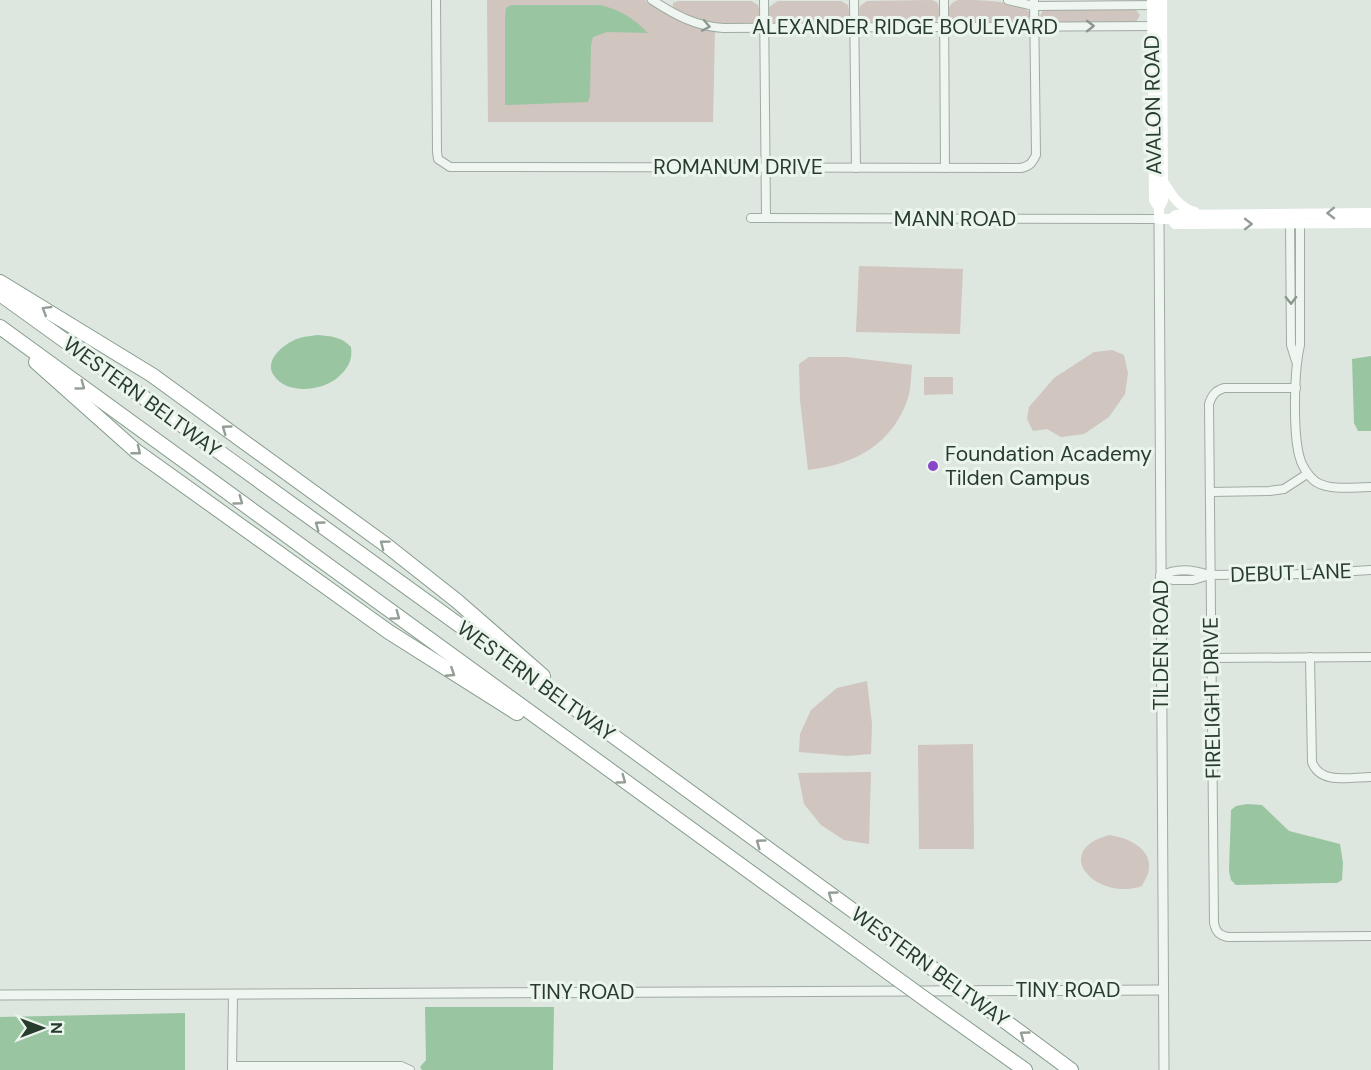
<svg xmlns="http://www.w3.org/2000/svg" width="1371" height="1070" font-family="'DM Sans',sans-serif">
<rect width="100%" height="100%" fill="#dde6df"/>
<!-- green -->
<g fill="#d0c5bf">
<path d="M 487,0 L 645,0 L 684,23 L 715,30 L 713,122 L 488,122 Z"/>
<path d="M 932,0 L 938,3 L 940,16 L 936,22 L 930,24 L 869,24 C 859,21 858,16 860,6 L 867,1 Z"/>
<path d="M 958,0 C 978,0 1015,0 1030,12 L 1030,19 L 1023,24 L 957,24 L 950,19 C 946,11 949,3 958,0 Z"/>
<path d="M 678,1 L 751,1 L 758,5 L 761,16 L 755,24 C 720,26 705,25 673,9 L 673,3 Z"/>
<path d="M 778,1 L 841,1 L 848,5 L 850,17 L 844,24 L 778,25 C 769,22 767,15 769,7 Z"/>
<path d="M 1135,9 L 1140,15 L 1136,22 L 1043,23 L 1039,18 L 1043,10 Z"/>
<path d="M 859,266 L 963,269 L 960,334 L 856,332 Z"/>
<path d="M 1112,350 L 1124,355 L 1128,373 L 1125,394 L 1109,417 L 1084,434 L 1061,437 L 1047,429 L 1033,431 L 1027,419 L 1029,407 L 1054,378 L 1094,352 Z"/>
<path d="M 809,357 L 846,357 L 912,365 C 911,376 911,388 908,398 C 893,444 854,465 808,470 L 800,400 L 799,364 Z"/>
<path d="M 924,377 L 953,377 L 953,394 L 924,395 Z"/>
<path d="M 867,681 L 872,724 L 871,754 L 847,756 L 799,752 L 800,734 L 811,710 L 837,688 Z"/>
<path d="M 973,744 L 974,849 L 919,849 L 918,745 Z"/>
<path d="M 871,772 L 869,844 L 844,840 L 821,825 L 804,804 L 798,773 Z"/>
<path d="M 1109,835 C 1125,837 1151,847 1149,868 C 1149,874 1144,881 1142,886 C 1096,902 1050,851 1109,835 Z"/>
</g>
<!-- water -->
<g fill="#99c5a1">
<path d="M 511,5 L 599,5 C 619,9 635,19 648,33 L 607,32 L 593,37 L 591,45 L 590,96 L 588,102 L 505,105 L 505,18 L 506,8 Z"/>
<path d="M 318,335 C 331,336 342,337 351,347 C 353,361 347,370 336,379 C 320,391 285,395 273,374 C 264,359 287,341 300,338 C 306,336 312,336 318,335 Z"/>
<path d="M 1371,356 L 1371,431 L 1358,431 L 1354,423 L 1352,359 Z"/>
<path d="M 1247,804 L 1262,805 L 1289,831 L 1340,844 L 1343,863 L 1342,880 L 1337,883 L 1328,883 L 1236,885 L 1231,880 L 1229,871 L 1231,810 L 1236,806 Z"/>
<path d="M 425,1007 L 554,1007 L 553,1070 L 422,1070 L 420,1067 L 426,1060 Z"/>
<path d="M 185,1013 L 185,1070 L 0,1070 L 0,1017 Z"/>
</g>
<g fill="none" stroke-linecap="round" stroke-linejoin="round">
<defs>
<g id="minor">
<path d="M 436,0 L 437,152 L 438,159 L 450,167 L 1021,168 C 1030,166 1032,163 1036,155 L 1034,0"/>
<path d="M 652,0 C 675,15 695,26 723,28 L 1157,26"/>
<path d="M 764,0 L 766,218"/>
<path d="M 854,0 L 856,168"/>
<path d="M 944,0 L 945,168"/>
<path d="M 1008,0 L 1034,6 L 1157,5"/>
<path d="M 751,218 L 1159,219"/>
<path d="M 1300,218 L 1300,345 C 1294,370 1293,430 1299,455 C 1301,465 1308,476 1316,482 C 1331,491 1354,487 1371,487"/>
<path d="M 1290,221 L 1291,345 L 1296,361"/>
<path d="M 1296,388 L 1224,388 C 1215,391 1212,395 1209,404 L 1214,923 C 1216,932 1219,935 1228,937 L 1371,936"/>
<path d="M 1210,492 L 1269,491 L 1284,489 L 1307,474"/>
<path d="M 1160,576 L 1173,580 L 1193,580 L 1210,575 L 1306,574 L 1371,570"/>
<path d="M 1160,576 C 1177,568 1191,569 1209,575"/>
<path d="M 1310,657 L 1312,762 C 1320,785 1351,777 1371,777"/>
<path d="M 1211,658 L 1371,657"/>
<path d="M 232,1066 L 401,1066 L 410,1070"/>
<path d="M 232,1070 L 233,994"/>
</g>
<g id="tertiary">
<path d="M 1159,219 L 1164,1070"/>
<path d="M 0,995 L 1163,990"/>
</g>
<g id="motorway">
<path d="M 0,282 L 152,375 L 386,545 L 457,601 L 543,676"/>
<path d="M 0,294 L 605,730 L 947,979"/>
<path d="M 0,327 L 896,978"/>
<path d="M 36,362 L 136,451 L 389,632 L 517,713"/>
<path d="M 975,999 L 1071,1070"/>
<path d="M 932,1004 L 1025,1070"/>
</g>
</defs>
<!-- minor casing -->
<use href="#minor" stroke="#9faca2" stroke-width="10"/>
<!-- tertiary casing -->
<use href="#tertiary" stroke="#9faca2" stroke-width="11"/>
<!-- motorway casing -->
<use href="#motorway" stroke="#859c8b" stroke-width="16"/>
<!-- minor -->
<use href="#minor" stroke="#eff5f1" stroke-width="8"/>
<!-- tertiary -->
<use href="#tertiary" stroke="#eff5f1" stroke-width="9"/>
<!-- secondary -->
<g stroke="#fff" stroke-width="10">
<path d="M 1152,0 L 1154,200 L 1159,208"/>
<path d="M 1162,0 L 1163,200 L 1159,208 L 1159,219 L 1171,219 L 1176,215 L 1371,213"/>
<path d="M 1164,183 C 1172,196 1180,208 1195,212"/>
<path d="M 1171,219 L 1175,224 L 1371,223"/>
</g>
<!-- motorway -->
<use href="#motorway" stroke="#fff" stroke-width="14"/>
<defs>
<g id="motorway-bridge">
<path d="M 896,978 L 932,1004"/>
<path d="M 947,979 L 975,999"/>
</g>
</defs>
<!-- motorway-bridge casing -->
<use href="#motorway-bridge" stroke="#859c8b" stroke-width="16" stroke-linecap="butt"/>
<!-- motorway-bridge -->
<use href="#motorway-bridge" stroke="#fff" stroke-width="14"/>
</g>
<!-- one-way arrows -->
<defs><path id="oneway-chevron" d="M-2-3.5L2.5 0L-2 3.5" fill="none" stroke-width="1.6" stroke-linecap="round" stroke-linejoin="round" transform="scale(1.5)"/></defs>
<g stroke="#8b988f">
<use href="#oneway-chevron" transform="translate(706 26) rotate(11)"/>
<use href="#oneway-chevron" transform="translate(1090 26)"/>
<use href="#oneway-chevron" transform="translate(1291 300) rotate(89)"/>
</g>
<g stroke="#939e96">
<use href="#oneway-chevron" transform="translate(1331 213) rotate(179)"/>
<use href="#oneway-chevron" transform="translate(1248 224)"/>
<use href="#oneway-chevron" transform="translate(46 310) rotate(-149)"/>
<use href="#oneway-chevron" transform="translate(81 386) rotate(36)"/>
<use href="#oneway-chevron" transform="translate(226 429) rotate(-144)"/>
<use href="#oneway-chevron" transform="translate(137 451) rotate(38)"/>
<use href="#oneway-chevron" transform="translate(239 501) rotate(36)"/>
<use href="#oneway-chevron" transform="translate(319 525) rotate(-144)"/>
<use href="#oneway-chevron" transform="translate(384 544) rotate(-143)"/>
<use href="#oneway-chevron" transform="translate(396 616) rotate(36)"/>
<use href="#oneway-chevron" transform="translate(451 673) rotate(33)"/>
<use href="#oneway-chevron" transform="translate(622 780) rotate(36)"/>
<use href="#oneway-chevron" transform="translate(760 843) rotate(-144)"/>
<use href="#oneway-chevron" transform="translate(832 895) rotate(-144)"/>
<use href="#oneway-chevron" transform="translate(1024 1035) rotate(-144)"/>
</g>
<!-- markers -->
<circle fill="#8847c6" stroke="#ecf4ee" stroke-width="2" cx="933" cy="466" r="6"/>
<g text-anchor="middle" stroke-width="6" stroke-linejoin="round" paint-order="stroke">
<!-- street labels -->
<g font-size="21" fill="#273c2d" stroke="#ecf4ee">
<text x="905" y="34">ALEXANDER RIDGE BOULEVARD</text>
<text transform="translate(1153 105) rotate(-91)" y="7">AVALON ROAD</text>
<text x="738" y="174">ROMANUM DRIVE</text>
<text x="955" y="226">MANN ROAD</text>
<text transform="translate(142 397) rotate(36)" y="7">WESTERN BELTWAY</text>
<text transform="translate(1291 573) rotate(-2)" y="7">DEBUT LANE</text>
<text transform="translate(1161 645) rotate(-90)" y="7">TILDEN ROAD</text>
<text transform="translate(536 681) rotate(36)" y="7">WESTERN BELTWAY</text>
<text transform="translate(1212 698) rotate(-91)" y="7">FIRELIGHT DRIVE</text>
<text transform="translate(930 967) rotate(36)" y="7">WESTERN BELTWAY</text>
<text x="1068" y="997">TINY ROAD</text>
<text x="582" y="999">TINY ROAD</text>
</g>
<!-- poi labels -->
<g font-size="21" fill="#273c2d" stroke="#ecf4ee" text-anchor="start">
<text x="945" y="461">Foundation Academy<tspan x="945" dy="24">Tilden Campus</tspan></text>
</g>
</g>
<!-- north arrow -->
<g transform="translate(42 1028) rotate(90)" stroke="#ecf4ee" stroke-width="4.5" paint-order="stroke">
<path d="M0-4.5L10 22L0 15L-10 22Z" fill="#273c2d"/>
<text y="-9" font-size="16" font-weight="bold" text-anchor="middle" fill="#273c2d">N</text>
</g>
</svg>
